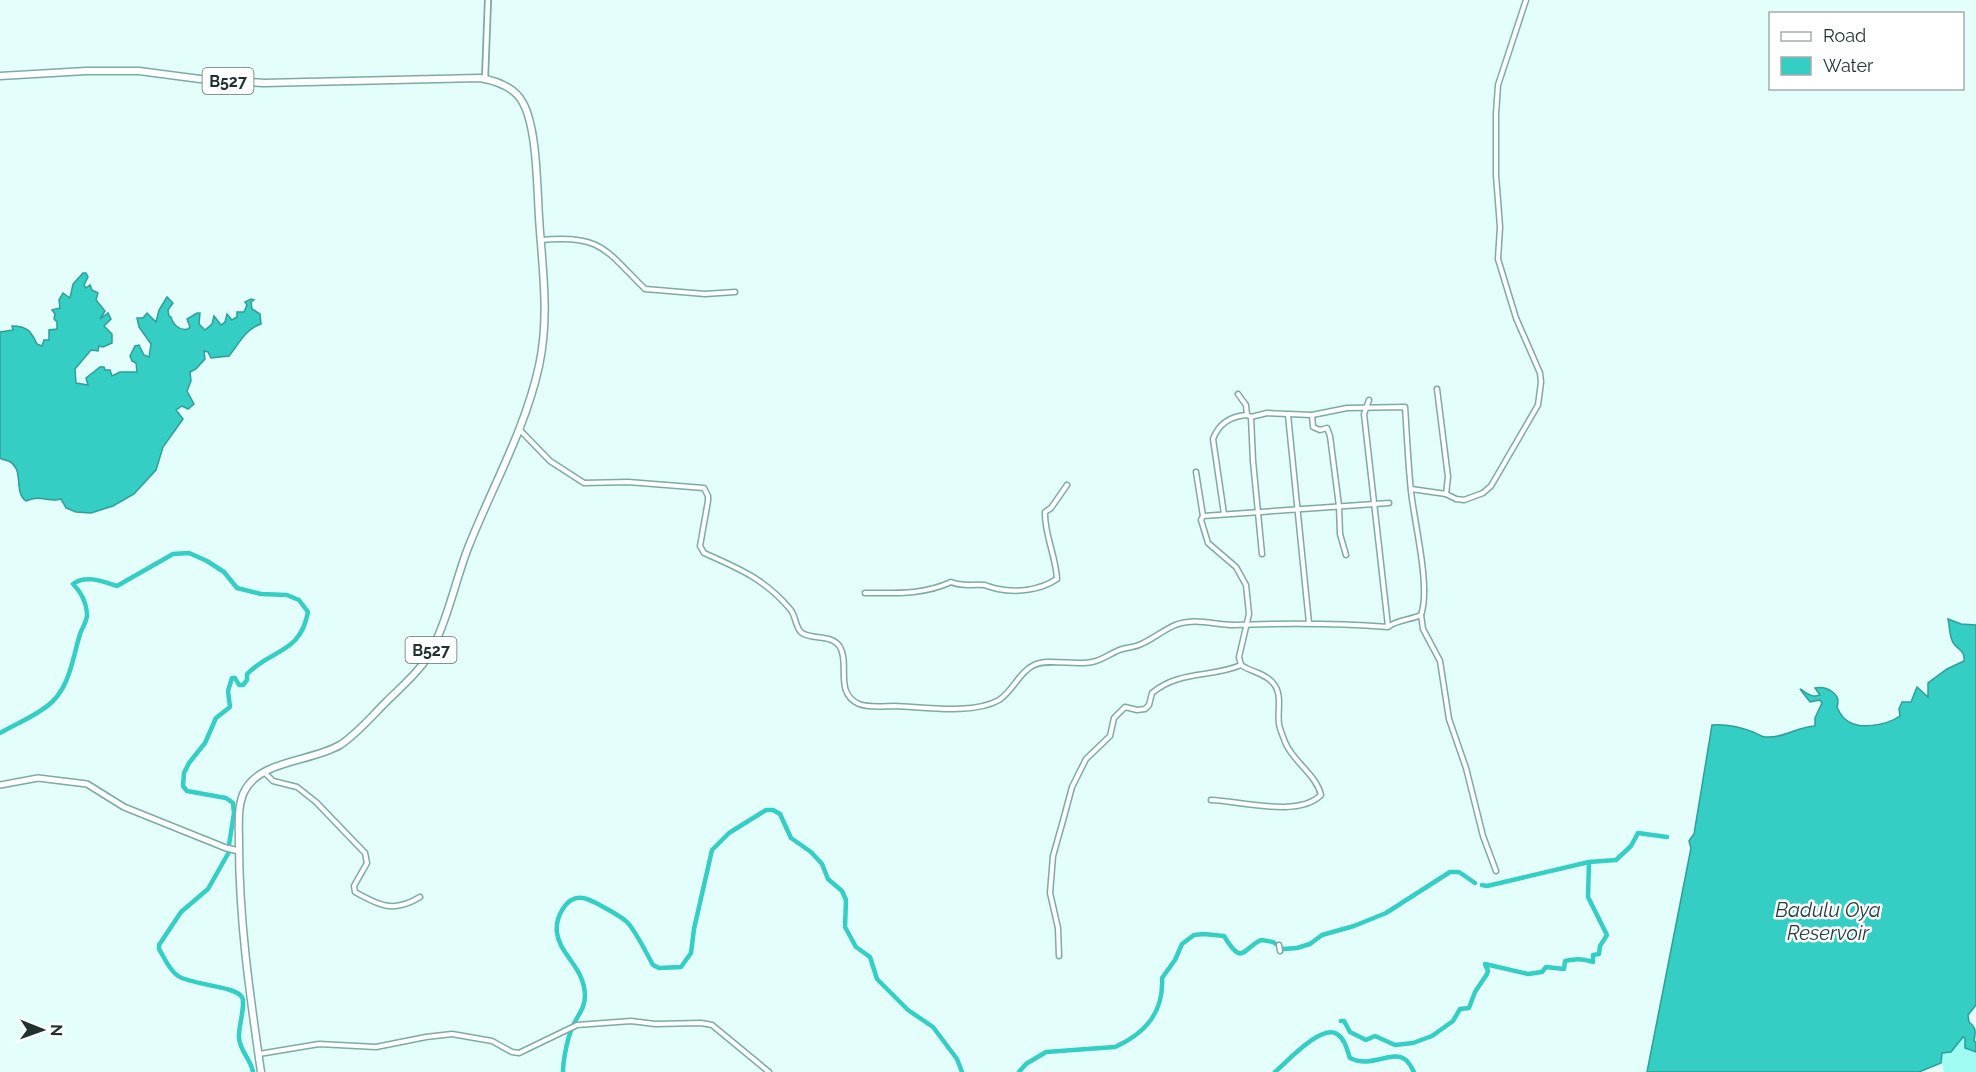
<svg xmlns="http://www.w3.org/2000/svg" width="1976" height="1072" font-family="Raleway,sans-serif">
<rect width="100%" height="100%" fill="#e3fefb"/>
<!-- green -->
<path fill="#9ffdf4" d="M 1963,1037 L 1965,1038 L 1965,1048 L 1976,1052 L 1976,1072 L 1944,1072 L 1941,1058 L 1942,1053 L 1951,1052 Z"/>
<!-- water -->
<g fill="#34cec4" stroke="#2e9f98" stroke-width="1.5">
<path d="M 83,273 L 86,273 L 88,277 L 84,285 L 86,288 L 90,285 L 92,290 L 98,293 L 96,300 L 105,311 L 100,319 L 108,313 L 111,319 L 104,326 L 112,334 L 112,343 L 103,347 L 99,346 L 98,351 L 91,350 L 75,369 L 76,383 L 88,385 L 86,378 L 100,367 L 104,367 L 105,370 L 110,370 L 112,376 L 120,372 L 137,372 L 136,363 L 132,361 L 130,356 L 135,346 L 139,345 L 144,355 L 149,357 L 151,344 L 139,327 L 137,318 L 143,318 L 147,313 L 156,322 L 159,310 L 167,297 L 173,303 L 168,310 L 169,316 L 171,317 C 173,325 180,331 188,329 L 190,327 L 187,319 L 197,313 L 200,313 L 199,324 L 205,330 L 212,324 L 214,316 L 221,325 L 225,322 L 227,314 L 232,320 L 237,317 L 237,312 L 244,312 L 247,305 L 245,302 L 251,299 L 254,300 L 251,302 L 252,309 L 260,314 L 261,324 C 245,329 239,344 229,356 L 211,358 L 208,352 L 204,351 L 205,359 L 196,369 L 190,372 L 191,381 L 187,391 L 194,404 L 188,409 L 182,406 L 176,410 L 183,419 L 163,447 L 156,470 L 134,494 L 113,506 L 91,513 L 76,512 L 66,508 L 61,499 C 48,503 42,494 26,501 C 13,492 25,470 9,461 C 6,460 3,460 0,458 L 0,332 L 13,330 L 12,326 C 27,326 31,331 37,344 L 42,346 L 44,340 L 49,340 L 49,330 L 57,329 L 57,322 L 54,319 L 55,314 L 52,310 L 60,308 L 59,300 L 63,293 L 70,298 L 73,284 Z"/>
<path d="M 1948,619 L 1961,624 L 1976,625 L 1976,1005 L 1968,1015 L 1969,1022 C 1976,1027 1976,1032 1974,1041 L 1976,1042 L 1976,1052 L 1965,1048 L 1965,1038 L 1963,1037 L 1951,1052 L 1942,1053 L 1941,1063 L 1919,1072 L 1647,1072 L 1691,848 L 1689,841 L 1694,834 L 1712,725 C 1726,724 1740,727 1753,732 C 1758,734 1761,737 1766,737 C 1786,738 1796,727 1815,726 L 1815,718 L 1822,703 L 1820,700 L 1810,702 L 1800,689 C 1807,693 1811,698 1820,695 L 1815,688 C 1826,686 1842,693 1837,707 C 1839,711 1841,716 1845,719 C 1857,731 1887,725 1900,716 L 1899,709 L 1902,702 L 1911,702 L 1917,687 L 1928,697 L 1928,683 L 1947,669 L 1964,661 C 1965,651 1960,651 1954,644 C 1949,638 1950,627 1948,619 Z"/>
</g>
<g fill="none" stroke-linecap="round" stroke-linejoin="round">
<!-- canal -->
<g stroke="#34cec4" stroke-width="4.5">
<path d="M 0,733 C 17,723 37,716 52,702 C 70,685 73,657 80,634 C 82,628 88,620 87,613 C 86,602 80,591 73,584 C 86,574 104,582 117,586 L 173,554 L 189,553 L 207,561 L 224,572 L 237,588 L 261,594 L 287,595 L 299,600 L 308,612 C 300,654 273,648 247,674 L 247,680 L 243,685 L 239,685 L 235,678 L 232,678 L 228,691 L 230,707 L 216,718 L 205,743 L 189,763 L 184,773 L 183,786 L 187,791 L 226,798 L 233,803 L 234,813 L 229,845"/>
<path d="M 229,852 L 208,889 L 181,912 L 159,945 L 159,949 C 164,957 169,970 178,976 C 192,985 235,986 242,997 C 246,1004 238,1028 239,1038 C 240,1051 251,1060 253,1072"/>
<path d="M 1482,885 L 1487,886 L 1589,862 L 1616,860 L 1631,846 L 1638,833 L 1667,837"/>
<path d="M 1341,1021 L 1344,1021 L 1350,1032 L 1366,1040 L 1375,1036 L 1395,1045 L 1413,1043 L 1432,1036 L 1453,1021 L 1460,1009 L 1469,1008 L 1475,992 L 1487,974 L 1488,971 L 1485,964 L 1528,974 L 1542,972 L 1546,967 L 1564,969 L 1565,961 C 1575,959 1582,958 1593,962 L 1593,955 L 1599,954 L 1600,946 L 1607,935 L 1588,897 L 1589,862"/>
<path d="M 563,1072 C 563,1060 568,1034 574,1024 C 579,1013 585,1008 585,995 C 584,967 560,955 557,933 C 555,918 566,895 583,898 C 591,899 622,917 627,922 C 635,930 647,954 653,965 L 659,968 L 681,967 L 691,953 L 694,929 L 712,850 L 729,833 L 766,810 L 773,810 L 780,814 L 791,838 L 811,852 L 822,864 L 828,879 L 842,891 L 846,900 L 845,927 L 856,947 L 870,957 L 877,979 L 908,1010 L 933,1027 L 957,1059 L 962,1072"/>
<path d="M 1019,1072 L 1026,1064 L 1046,1052 L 1115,1047 C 1146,1033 1164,1012 1162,978 L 1175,960 L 1182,944 L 1194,935 L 1204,934 L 1224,936 C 1243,967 1242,949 1261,940 L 1273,942 L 1283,949 L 1297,948 L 1310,944 L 1322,935 L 1354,926 L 1386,913 L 1450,872 L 1459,872 L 1475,883"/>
<path d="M 1275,1072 C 1287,1062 1321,1024 1337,1034 C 1345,1039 1347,1050 1350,1058 C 1372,1069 1392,1049 1406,1060 C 1409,1063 1412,1068 1414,1072"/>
</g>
<defs>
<g id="minor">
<path d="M 541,240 C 602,234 606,251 645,289 L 705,294 L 735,292"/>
<path d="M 1437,389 L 1448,477 L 1446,494"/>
<path d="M 1238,394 L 1246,405 L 1247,415 L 1251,417 L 1253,461 L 1262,554"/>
<path d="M 1369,400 L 1364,414 L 1388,626"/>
<path d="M 1288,415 L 1309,623"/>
<path d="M 1312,415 L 1313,427 L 1320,430 L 1327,428 L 1330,436 L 1339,506 L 1340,534 L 1346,555"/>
<path d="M 519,429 L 550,461 L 584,483 L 628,482 L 704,488 L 708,496 L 708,501 L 700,546 L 704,553 C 738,568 765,579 790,609 C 796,615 795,628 802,633 C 813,640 832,634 840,647 C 850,664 834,693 859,704 C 869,708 885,706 895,706 C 924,707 973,715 999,700 C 1013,691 1019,672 1034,665 C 1048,658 1076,666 1092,662 C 1102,660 1108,655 1117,651 C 1124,647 1132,648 1139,645 C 1155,639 1170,623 1188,622 C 1203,620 1218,625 1233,625 C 1285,623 1336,623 1388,627 C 1397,620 1410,620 1421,615 C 1431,587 1414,522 1411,491 C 1408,463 1407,435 1405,407 L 1347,408 L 1312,415 L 1267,413 L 1251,417"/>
<path d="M 1196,472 L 1203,516 L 1201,520 L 1208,543 L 1236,567 L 1246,585 L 1249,614 L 1239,657 L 1241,665 C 1251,672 1265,673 1273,683 C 1283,694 1277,711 1279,724 C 1280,730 1283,736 1285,742 C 1293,762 1316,774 1321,795 C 1298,818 1241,801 1211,800"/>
<path d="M 1411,489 L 1446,494 L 1456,499 L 1464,500 L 1483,493 L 1491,486 L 1538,405 L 1541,382 L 1540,373 L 1516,318 L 1498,259 L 1500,227 L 1496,175 L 1496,114 L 1498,85 L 1526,0"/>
<path d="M 1224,514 L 1213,439 C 1219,423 1231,416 1247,415"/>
<path d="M 1203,516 L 1389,503"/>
<path d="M 865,593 C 895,593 923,595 951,582 C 963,587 971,584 984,585 C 988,586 993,588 998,589 C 1018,593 1040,590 1057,579 C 1056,556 1044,534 1045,512 L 1051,508 L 1067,485"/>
<path d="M 1421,615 L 1423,629 L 1440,661 L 1449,719 L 1466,768 L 1483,836 L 1496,871"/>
<path d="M 264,772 L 273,781 L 297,787 L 316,802 L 365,853 L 367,863 L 354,886 L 355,892 C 380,906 394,913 420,897"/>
<path d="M 1279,945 L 1280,951"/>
<path d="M 1059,956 L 1058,928 L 1050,893 L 1053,856 L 1064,817 L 1072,787 L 1086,759 L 1110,736 L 1114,718 L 1125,707 L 1137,710 L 1145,709 L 1149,705 L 1152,693 C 1179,670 1211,678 1241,665"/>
<path d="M 259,1054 L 319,1044 L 376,1047 L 426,1037 L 452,1034 L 492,1041 L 512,1052 L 519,1053 L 577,1025 L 631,1021 L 655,1024 L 701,1023 L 712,1025 L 769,1072"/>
</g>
<path id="tertiary" d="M 485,79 L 488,0"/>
<path id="secondary" d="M 0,785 L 38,778 L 87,784 L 124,807 L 226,848 L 239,851"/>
<path id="primary" d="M 0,76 L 86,71 L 139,71 L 200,79 L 264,83 L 480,78 C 497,81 515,87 523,103 C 537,128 537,187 539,217 C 542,267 550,315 539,366 C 525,430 492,487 468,548 C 454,584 445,634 422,665 C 411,679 398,690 386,702 C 371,717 357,734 340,745 C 311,762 259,760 244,792 C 237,807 239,827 239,843 C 239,921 250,996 261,1072"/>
</defs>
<!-- minor casing -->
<use href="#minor" stroke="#7eaaa5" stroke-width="7"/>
<!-- tertiary casing -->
<use href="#tertiary" stroke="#7eaaa5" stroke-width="8"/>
<!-- secondary casing -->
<use href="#secondary" stroke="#7eaaa5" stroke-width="8"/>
<!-- primary casing -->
<use href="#primary" stroke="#7eaaa5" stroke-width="9"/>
<!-- minor -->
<use href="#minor" stroke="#fff" stroke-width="4"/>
<!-- tertiary -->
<use href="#tertiary" stroke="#fff" stroke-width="4.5"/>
<!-- secondary -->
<use href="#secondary" stroke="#fff" stroke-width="5"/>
<!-- primary -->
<use href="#primary" stroke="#fff" stroke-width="6"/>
</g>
<g text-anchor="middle" stroke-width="5" stroke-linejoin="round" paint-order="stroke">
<!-- shield labels -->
<g fill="#fff" stroke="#63706e" stroke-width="1.5">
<rect x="202.5" y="68" width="51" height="26" rx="4.5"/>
<rect x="405.5" y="637" width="51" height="26" rx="4.5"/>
</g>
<g font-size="16" font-weight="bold" fill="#203230">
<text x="228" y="87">B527</text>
<text x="431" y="656">B527</text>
</g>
<!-- water labels -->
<g font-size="20" font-style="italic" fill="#243c3a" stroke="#fff">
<text x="1828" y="917">Badulu Oya<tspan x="1828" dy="23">Reservoir</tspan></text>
</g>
</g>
<!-- legend -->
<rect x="1769" y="12" width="195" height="78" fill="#ffffff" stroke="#a6adac" stroke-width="1.5"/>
<rect x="1781" y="32" width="30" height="9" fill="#ffffff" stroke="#a6adac" stroke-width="1.5"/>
<text x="1823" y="42" font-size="18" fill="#203230">Road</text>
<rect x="1781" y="57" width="30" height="18" fill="#34cec4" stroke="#a6adac" stroke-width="1.5"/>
<text x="1823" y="72" font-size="18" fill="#203230">Water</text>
<!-- north arrow -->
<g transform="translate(42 1030) rotate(91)" stroke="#ffffff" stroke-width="4.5" paint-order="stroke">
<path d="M0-4.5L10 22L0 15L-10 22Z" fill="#203230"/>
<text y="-9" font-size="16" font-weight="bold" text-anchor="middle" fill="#203230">N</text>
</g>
</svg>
